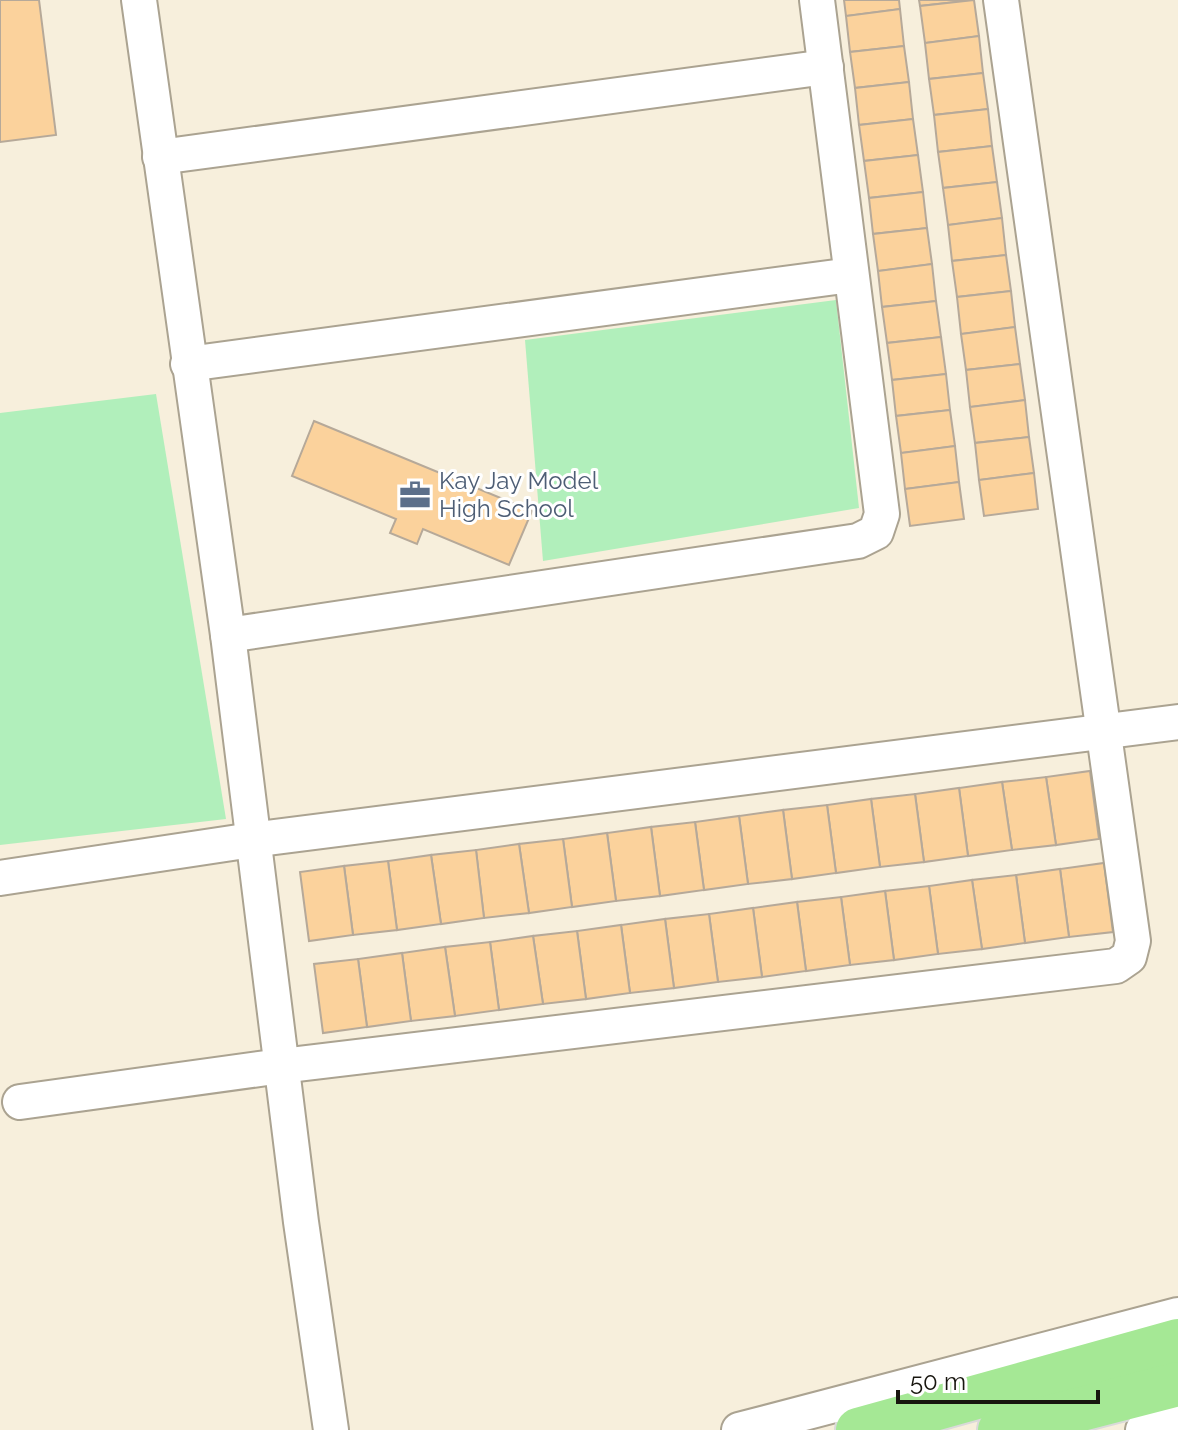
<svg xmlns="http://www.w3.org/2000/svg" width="1178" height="1430" font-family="Raleway,sans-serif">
<rect width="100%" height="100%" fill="#f7efdc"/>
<!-- green -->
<g fill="#b1efbb">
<path d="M 836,300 L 859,508 L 543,561 L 525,340 Z"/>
<path d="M 156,394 L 226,819 L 0,845 L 0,413 Z"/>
</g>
<!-- building -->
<g fill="#fbd29c" stroke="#b6a999" stroke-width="2">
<path d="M 0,0 L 39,0 L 56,135 L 0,142 Z"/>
<path d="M 844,0 L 899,0 L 900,9 L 846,16 Z"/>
<path d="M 919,0 L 974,0 L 920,6 Z"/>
<path d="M 974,0 L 979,36 L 925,43 L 920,6 Z"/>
<path d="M 900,9 L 904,46 L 850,52 L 846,16 Z"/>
<path d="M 979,36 L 983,73 L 929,79 L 925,43 Z"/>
<path d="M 904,46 L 909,82 L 855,88 L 850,52 Z"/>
<path d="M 983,73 L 988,109 L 934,115 L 929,79 Z"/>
<path d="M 909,82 L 913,119 L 859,125 L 855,88 Z"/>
<path d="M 988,109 L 992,146 L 938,152 L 934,115 Z"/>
<path d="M 913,119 L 918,155 L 864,161 L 859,125 Z"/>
<path d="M 992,146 L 997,182 L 943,188 L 938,152 Z"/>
<path d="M 918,155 L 923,192 L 869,198 L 864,161 Z"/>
<path d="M 997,182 L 1002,218 L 948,225 L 943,188 Z"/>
<path d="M 923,192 L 927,228 L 873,234 L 869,198 Z"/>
<path d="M 1002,218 L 1006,255 L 952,261 L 948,225 Z"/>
<path d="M 927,228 L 932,264 L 878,271 L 873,234 Z"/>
<path d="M 1006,255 L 1011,291 L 957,297 L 952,261 Z"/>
<path d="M 932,264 L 936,301 L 882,307 L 878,271 Z"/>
<path d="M 1011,291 L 1015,327 L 961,334 L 957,297 Z"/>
<path d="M 936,301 L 941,337 L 887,343 L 882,307 Z"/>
<path d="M 1015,327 L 1020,364 L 966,370 L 961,334 Z"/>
<path d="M 941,337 L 946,374 L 892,380 L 887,343 Z"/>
<path d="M 1020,364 L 1025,400 L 970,407 L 966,370 Z"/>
<path d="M 946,374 L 950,410 L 896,416 L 892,380 Z"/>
<path d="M 1025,400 L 1029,437 L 975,443 L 970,407 Z"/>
<path d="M 950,410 L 955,446 L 901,453 L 896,416 Z"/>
<path d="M 314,421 L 532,511 L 509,565 L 423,529 L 417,544 L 390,533 L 396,519 L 292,476 Z"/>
<path d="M 1029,437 L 1034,473 L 979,480 L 975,443 Z"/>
<path d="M 955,446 L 959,482 L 905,489 L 901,453 Z"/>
<path d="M 1034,473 L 1038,509 L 984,516 L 979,480 Z"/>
<path d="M 959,482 L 964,519 L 910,526 L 905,489 Z"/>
<path d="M 1090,771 L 1099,839 L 1056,845 L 1046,777 Z"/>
<path d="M 1046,777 L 1056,845 L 1012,850 L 1002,782 Z"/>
<path d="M 1002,782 L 1012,850 L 968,856 L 959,788 Z"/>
<path d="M 959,788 L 968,856 L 924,862 L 915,794 Z"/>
<path d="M 915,794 L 924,862 L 880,867 L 871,799 Z"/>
<path d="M 871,799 L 880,867 L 836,873 L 827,805 Z"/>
<path d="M 827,805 L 836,873 L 792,879 L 783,810 Z"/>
<path d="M 783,810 L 792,879 L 748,884 L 739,816 Z"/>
<path d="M 739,816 L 748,884 L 704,890 L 695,822 Z"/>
<path d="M 695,822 L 704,890 L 660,896 L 651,827 Z"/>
<path d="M 651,827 L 660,896 L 616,901 L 607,833 Z"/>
<path d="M 607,833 L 616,901 L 572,907 L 563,839 Z"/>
<path d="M 563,839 L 572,907 L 529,913 L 519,844 Z"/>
<path d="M 519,844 L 529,913 L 484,918 L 476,850 Z"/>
<path d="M 476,850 L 484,918 L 441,924 L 431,855 Z"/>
<path d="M 431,855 L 441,924 L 397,930 L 388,861 Z"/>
<path d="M 388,861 L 397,930 L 353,935 L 344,866 Z"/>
<path d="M 1104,863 L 1113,932 L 1069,937 L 1060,869 Z"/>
<path d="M 344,866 L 353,935 L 309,941 L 300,872 Z"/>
<path d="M 1060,869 L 1069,937 L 1025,943 L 1016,875 Z"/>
<path d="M 1016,875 L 1025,943 L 982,949 L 972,880 Z"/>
<path d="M 972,880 L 982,949 L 938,954 L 929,886 Z"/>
<path d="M 929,886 L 938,954 L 894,960 L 885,891 Z"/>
<path d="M 885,891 L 894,960 L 850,965 L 841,897 Z"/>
<path d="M 841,897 L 850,965 L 806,971 L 797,902 Z"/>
<path d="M 797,902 L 806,971 L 762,977 L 753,908 Z"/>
<path d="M 753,908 L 762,977 L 718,982 L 709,914 Z"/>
<path d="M 709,914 L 718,982 L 674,988 L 665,919 Z"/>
<path d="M 665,919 L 674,988 L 630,993 L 621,925 Z"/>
<path d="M 621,925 L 630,993 L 586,999 L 577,931 Z"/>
<path d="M 577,931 L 586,999 L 543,1004 L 533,936 Z"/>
<path d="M 533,936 L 543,1004 L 499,1010 L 490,942 Z"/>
<path d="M 490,942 L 499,1010 L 455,1016 L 445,947 Z"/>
<path d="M 445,947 L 455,1016 L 411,1021 L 402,953 Z"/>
<path d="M 402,953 L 411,1021 L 367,1027 L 358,959 Z"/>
<path d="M 358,959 L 367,1027 L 323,1033 L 314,964 Z"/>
</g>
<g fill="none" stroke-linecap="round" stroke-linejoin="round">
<defs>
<g id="minor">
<path d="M 139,0 L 228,635 L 301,1222 L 331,1430"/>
<path d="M 160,157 L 826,67"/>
<path d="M 188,364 L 851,275"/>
<path d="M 228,635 L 858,541 L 876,532 L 882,514 L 817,0"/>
<path d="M 0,878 L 252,840 L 1178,722"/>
<path d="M 20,1102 L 281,1066 L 1116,966 L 1129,957 L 1133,941 L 1001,0"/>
<path d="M 739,1430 L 1178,1315"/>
<path d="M 1143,1430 L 1178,1420"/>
</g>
<g id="highway">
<path d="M 858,1430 L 1178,1341"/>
<path d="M 1000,1430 L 1178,1384"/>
</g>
</defs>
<!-- minor casing -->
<use href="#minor" stroke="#aba391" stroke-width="38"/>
<!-- highway casing -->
<use href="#highway" stroke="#dadad9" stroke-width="48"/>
<!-- minor -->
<use href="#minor" stroke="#fff" stroke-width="34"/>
<!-- highway -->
<use href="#highway" stroke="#a5e895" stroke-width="44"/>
</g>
<!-- icons -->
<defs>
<symbol id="office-bare" viewBox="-9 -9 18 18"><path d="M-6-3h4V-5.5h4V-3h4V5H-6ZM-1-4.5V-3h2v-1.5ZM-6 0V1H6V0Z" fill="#5c6f8a" stroke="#fff" stroke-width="2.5" paint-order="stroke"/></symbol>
</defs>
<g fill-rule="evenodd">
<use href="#office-bare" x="393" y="473" width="44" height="44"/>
</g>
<g text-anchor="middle" stroke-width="6" stroke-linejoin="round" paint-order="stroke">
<!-- service labels -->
<g font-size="24" fill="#4e5e75" stroke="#fff" text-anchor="start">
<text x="439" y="489">Kay Jay Model<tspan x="439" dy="28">High School</tspan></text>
</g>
</g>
<!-- scale -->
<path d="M898 1390v12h200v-12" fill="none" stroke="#18160f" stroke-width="4"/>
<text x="910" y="1390" font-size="24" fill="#18160f" stroke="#ffffff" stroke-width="6" paint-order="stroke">50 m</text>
</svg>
